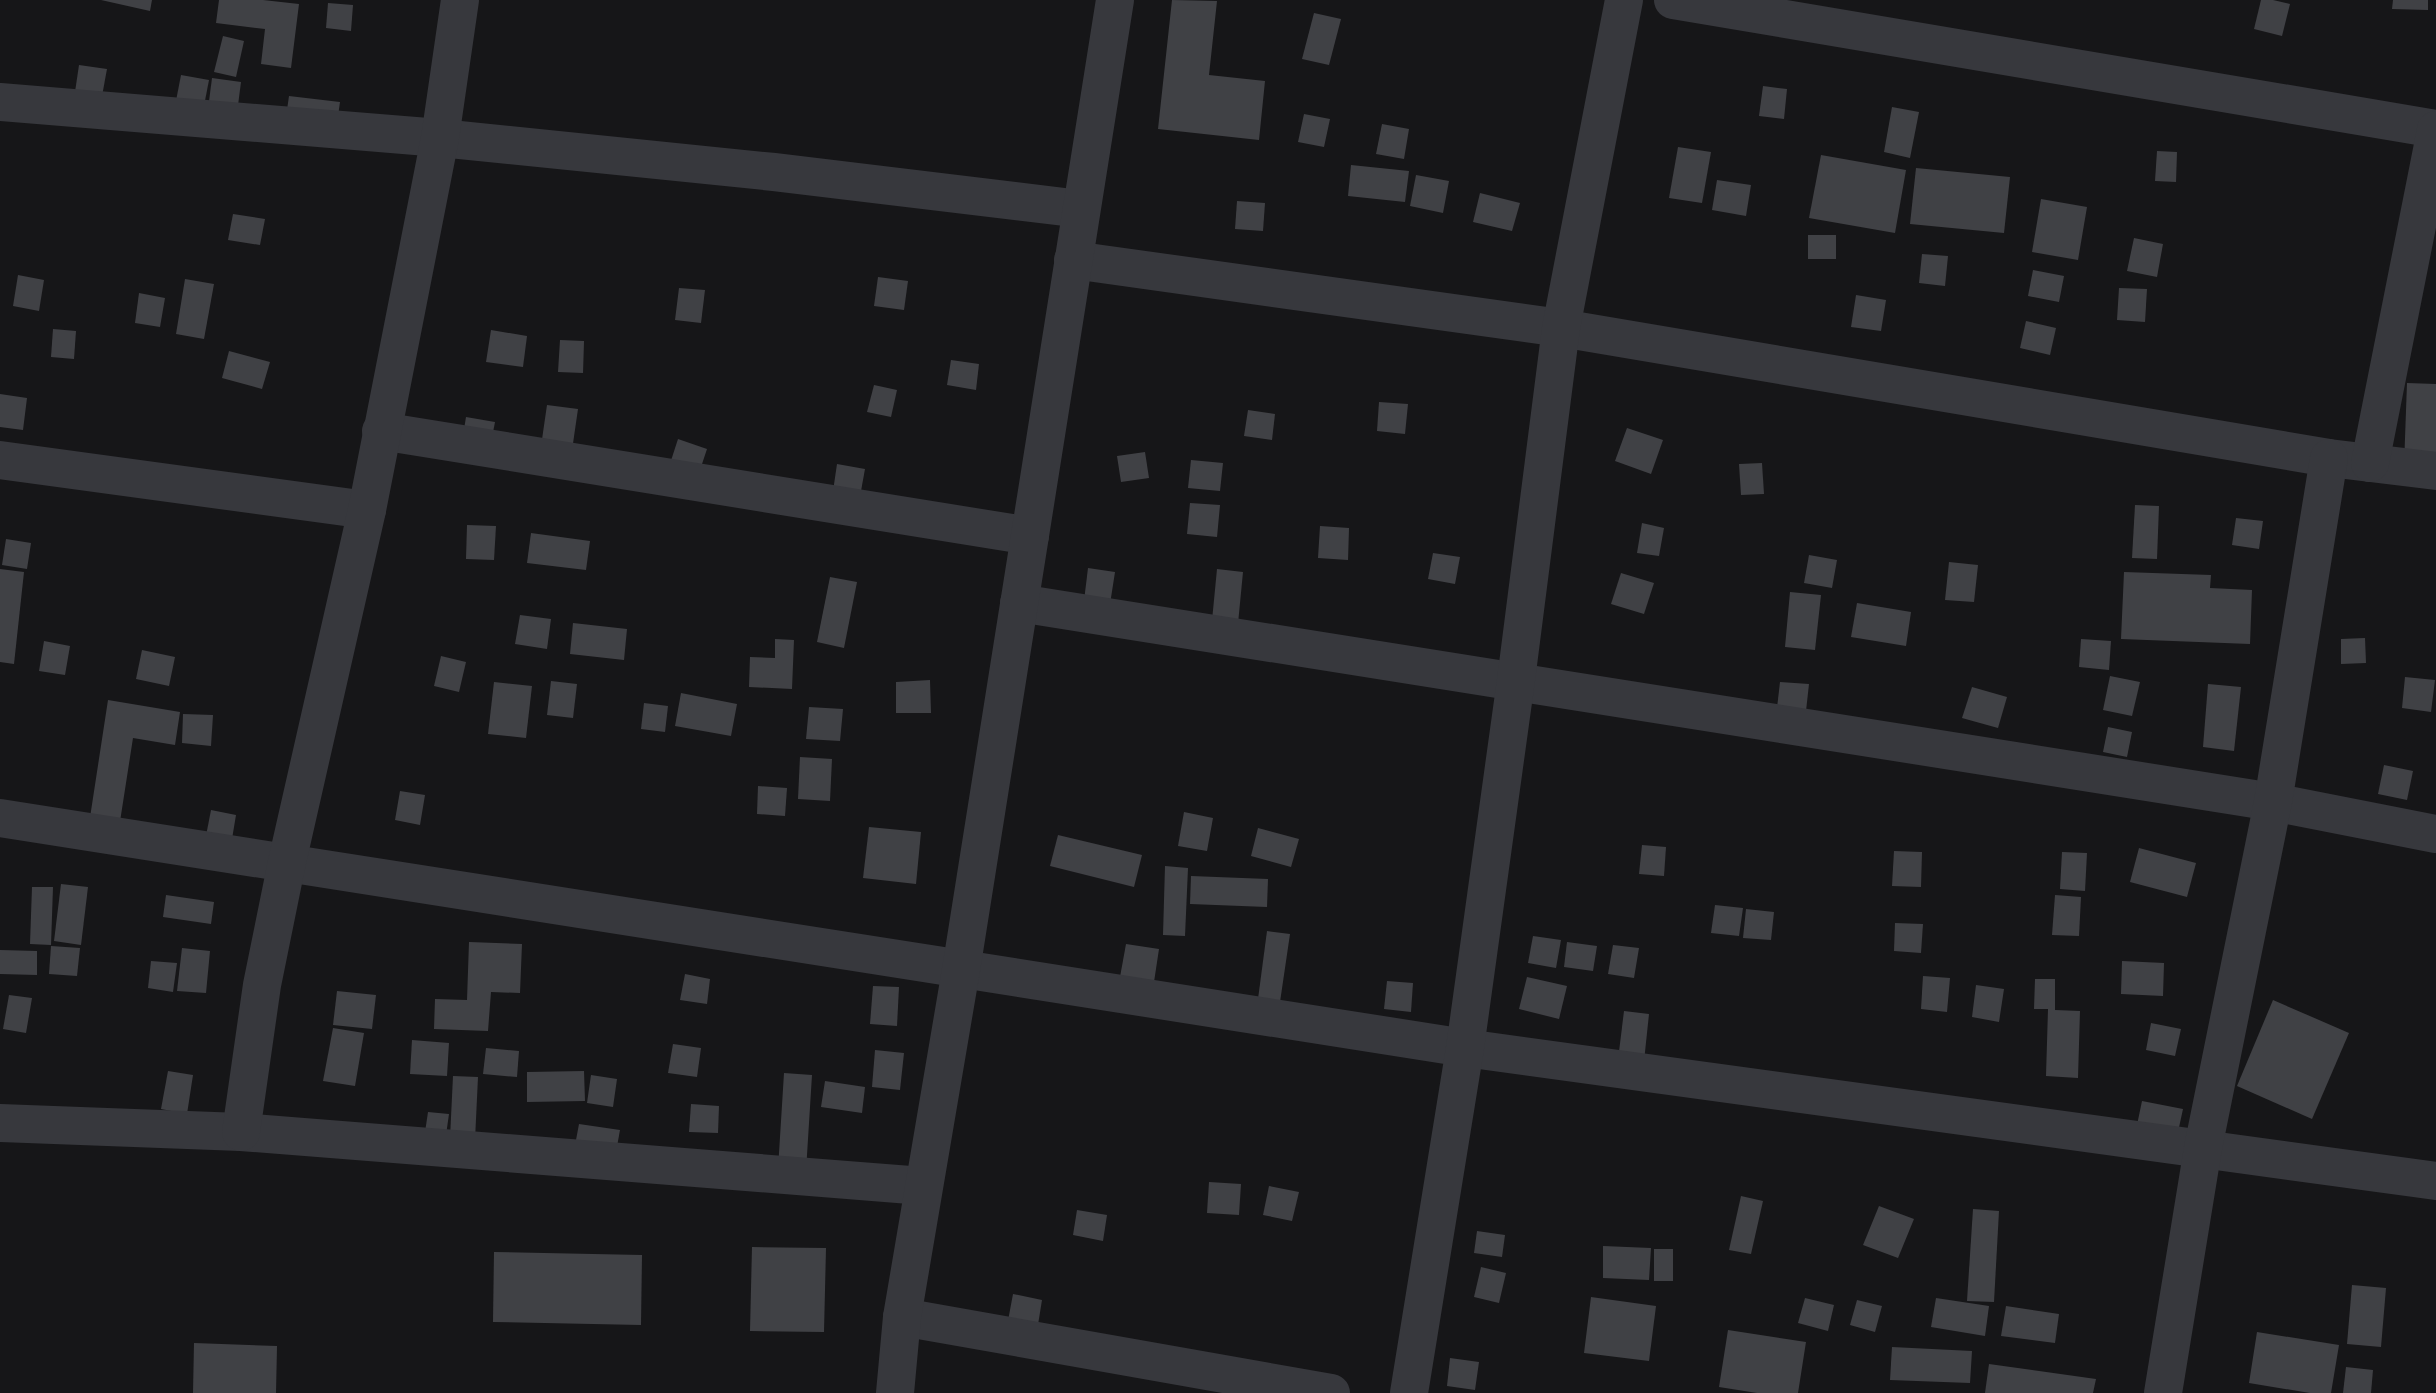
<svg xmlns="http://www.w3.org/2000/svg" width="2436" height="1393" font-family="Montserrat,sans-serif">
<rect width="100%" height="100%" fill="#161618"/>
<!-- building -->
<g fill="#404145">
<path d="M 101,0 L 152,0 L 150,11 Z"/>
<path d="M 219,0 L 263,0 L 299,4 L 291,68 L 261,64 L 265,29 L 216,23 Z"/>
<path d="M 1172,0 L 1217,1 L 1209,75 L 1265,81 L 1259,140 L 1158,129 Z"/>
<path d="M 2261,0 L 2273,0 L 2290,4 L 2282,36 L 2254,29 Z"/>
<path d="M 2393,0 L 2428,0 L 2428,10 L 2392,9 Z"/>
<path d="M 328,3 L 353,5 L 351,31 L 326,28 Z"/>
<path d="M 1314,13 L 1341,19 L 1329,65 L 1302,59 Z"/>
<path d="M 223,36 L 244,41 L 236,77 L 214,72 Z"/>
<path d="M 79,65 L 107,69 L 102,96 L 75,92 Z"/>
<path d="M 181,75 L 209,80 L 203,111 L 175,106 Z"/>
<path d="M 212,78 L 241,82 L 237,113 L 208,109 Z"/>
<path d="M 1763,86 L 1787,89 L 1784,119 L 1759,116 Z"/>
<path d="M 289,96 L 340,102 L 335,137 L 284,131 Z"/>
<path d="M 1892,107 L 1919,112 L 1910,158 L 1884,152 Z"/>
<path d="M 1304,114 L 1330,119 L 1324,147 L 1298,142 Z"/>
<path d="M 1382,124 L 1409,129 L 1404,159 L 1376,154 Z"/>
<path d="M 1678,147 L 1711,152 L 1702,203 L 1669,198 Z"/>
<path d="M 2157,151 L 2177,152 L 2176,182 L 2155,181 Z"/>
<path d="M 1821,155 L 1906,170 L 1895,233 L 1809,218 Z"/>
<path d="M 1351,165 L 1409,171 L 1405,202 L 1348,196 Z"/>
<path d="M 1916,168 L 2010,177 L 2004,233 L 1910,224 Z"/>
<path d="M 1416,175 L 1449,181 L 1443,213 L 1410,206 Z"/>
<path d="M 1717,180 L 1751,185 L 1746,216 L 1712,210 Z"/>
<path d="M 1480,193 L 1520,203 L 1512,231 L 1473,222 Z"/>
<path d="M 2041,199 L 2087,207 L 2078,260 L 2032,252 Z"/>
<path d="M 1237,201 L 1265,203 L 1263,231 L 1235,229 Z"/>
<path d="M 233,214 L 265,219 L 260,245 L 228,240 Z"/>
<rect x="1808" y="235" width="28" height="24"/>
<path d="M 2134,238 L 2163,244 L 2157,277 L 2127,271 Z"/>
<path d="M 1922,254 L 1948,256 L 1945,286 L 1919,283 Z"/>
<path d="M 2033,270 L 2064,276 L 2059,302 L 2028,296 Z"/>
<path d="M 18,275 L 44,280 L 39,311 L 13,306 Z"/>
<path d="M 878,277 L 908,281 L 904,310 L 874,306 Z"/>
<path d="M 185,279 L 214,284 L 204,339 L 176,334 Z"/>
<path d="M 679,288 L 705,290 L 701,323 L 675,320 Z"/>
<path d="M 2119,288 L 2147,289 L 2145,322 L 2117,320 Z"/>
<path d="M 139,293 L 165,298 L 160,327 L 135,323 Z"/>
<path d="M 1856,295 L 1886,300 L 1881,331 L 1851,327 Z"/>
<path d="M 2026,321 L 2056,328 L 2050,355 L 2020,348 Z"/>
<path d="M 53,329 L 76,331 L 74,359 L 51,357 Z"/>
<path d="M 491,330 L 527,336 L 523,367 L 486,362 Z"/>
<path d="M 560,340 L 584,341 L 583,373 L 558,372 Z"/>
<path d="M 229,351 L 270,362 L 262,389 L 222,378 Z"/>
<path d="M 951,360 L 979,364 L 976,390 L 947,385 Z"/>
<path d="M 2407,383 L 2436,384 L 2436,467 L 2404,466 Z"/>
<path d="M 874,385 L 897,390 L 891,417 L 867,412 Z"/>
<path d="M 0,394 L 27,398 L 23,430 L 0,427 Z"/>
<path d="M 1379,402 L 1408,404 L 1405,434 L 1377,431 Z"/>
<path d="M 547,405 L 578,409 L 570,464 L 539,460 Z"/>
<path d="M 1248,410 L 1275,414 L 1272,440 L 1244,436 Z"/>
<path d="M 466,417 L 495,422 L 489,453 L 461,448 Z"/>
<path d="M 1627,428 L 1663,440 L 1651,474 L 1615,461 Z"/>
<path d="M 678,439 L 707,449 L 695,485 L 666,476 Z"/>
<path d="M 1145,452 L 1149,478 L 1121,482 L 1117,456 Z"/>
<path d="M 1191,460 L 1223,463 L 1220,491 L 1188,488 Z"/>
<path d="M 1762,463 L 1764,494 L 1741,495 L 1739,464 Z"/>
<path d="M 837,464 L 865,469 L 859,502 L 832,498 Z"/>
<path d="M 1190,503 L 1220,505 L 1217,537 L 1187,534 Z"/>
<path d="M 2135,505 L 2159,506 L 2157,559 L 2132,558 Z"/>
<path d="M 2236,518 L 2263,521 L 2259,549 L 2232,545 Z"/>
<path d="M 1642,523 L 1664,528 L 1659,556 L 1637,553 Z"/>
<path d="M 467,525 L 496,526 L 494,560 L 466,559 Z"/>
<path d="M 1320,526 L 1349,528 L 1348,560 L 1318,558 Z"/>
<path d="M 531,533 L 590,541 L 586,570 L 527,563 Z"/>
<path d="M 6,539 L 31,543 L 27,569 L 2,565 Z"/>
<path d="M 1433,553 L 1460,557 L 1455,584 L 1428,579 Z"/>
<path d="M 1809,555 L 1837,560 L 1832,588 L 1804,583 Z"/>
<path d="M 1949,562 L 1978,565 L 1974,602 L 1945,600 Z"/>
<path d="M 1088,568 L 1115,572 L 1110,604 L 1084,601 Z"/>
<path d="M 0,569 L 24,572 L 14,664 L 0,662 Z"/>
<path d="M 1217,569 L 1243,572 L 1237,634 L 1211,631 Z"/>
<path d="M 2124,572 L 2211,575 L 2210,588 L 2252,590 L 2250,644 L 2121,639 Z"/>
<path d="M 1621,573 L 1654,583 L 1644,614 L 1611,604 Z"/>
<path d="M 830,577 L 857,582 L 844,648 L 817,642 Z"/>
<path d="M 1790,592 L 1821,595 L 1815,650 L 1785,647 Z"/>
<path d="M 1857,603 L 1911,612 L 1906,646 L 1851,637 Z"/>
<path d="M 520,615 L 551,619 L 547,649 L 515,644 Z"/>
<path d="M 573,623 L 627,629 L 624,660 L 570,654 Z"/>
<path d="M 2365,638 L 2366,663 L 2341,664 L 2341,639 Z"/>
<path d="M 775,639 L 794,640 L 792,689 L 749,687 L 750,657 L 775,658 Z"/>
<path d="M 2081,639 L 2111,641 L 2109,670 L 2079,667 Z"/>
<path d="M 44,641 L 70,646 L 65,675 L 39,671 Z"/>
<path d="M 142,650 L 175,657 L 169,686 L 136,679 Z"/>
<path d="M 441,656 L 466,662 L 459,692 L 434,686 Z"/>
<path d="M 2110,676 L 2140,682 L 2132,716 L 2103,710 Z"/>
<path d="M 2405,677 L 2435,680 L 2431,712 L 2402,708 Z"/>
<path d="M 930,680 L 931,713 L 896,713 L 896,682 Z"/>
<path d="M 551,681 L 577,684 L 573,718 L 547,715 Z"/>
<path d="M 494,682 L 532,686 L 526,738 L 488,734 Z"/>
<path d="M 1780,682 L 1809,684 L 1806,711 L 1777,708 Z"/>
<path d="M 2208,684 L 2241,687 L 2234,751 L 2203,747 Z"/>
<path d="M 1972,687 L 2007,697 L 1998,728 L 1962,718 Z"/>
<path d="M 681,693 L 737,704 L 731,736 L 675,726 Z"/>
<path d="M 108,700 L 180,712 L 175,745 L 133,738 L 119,828 L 89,824 Z"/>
<path d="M 644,703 L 668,706 L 665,732 L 641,729 Z"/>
<path d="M 809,707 L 843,709 L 840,741 L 806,739 Z"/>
<path d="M 183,714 L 213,715 L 211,746 L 182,743 Z"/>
<path d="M 2108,727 L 2132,732 L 2127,757 L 2103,752 Z"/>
<path d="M 800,757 L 832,759 L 830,801 L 798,799 Z"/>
<path d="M 2384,765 L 2413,771 L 2407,800 L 2378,794 Z"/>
<path d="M 758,786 L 787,788 L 785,816 L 757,814 Z"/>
<path d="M 400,791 L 425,795 L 420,825 L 395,820 Z"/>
<path d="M 211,810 L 236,815 L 231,845 L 205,841 Z"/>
<path d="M 1184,812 L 1213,818 L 1207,851 L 1178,846 Z"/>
<path d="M 869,827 L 921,832 L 916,884 L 863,878 Z"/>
<path d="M 1258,828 L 1299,839 L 1291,867 L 1251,856 Z"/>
<path d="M 1058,835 L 1142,855 L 1134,887 L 1050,866 Z"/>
<path d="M 1642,845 L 1666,847 L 1664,876 L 1639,874 Z"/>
<path d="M 2139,848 L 2196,863 L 2187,897 L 2130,882 Z"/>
<path d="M 1894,851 L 1922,852 L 1921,887 L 1892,886 Z"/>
<path d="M 2062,852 L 2087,853 L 2085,891 L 2060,889 Z"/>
<path d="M 1165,866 L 1188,868 L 1185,936 L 1163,935 Z"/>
<path d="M 1191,876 L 1268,879 L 1267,907 L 1190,904 Z"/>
<path d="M 61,884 L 88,887 L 81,945 L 54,941 Z"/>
<path d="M 32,887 L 53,887 L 51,945 L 30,944 Z"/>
<path d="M 166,895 L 214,902 L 211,924 L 163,917 Z"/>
<path d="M 2055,895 L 2081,897 L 2079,936 L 2052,935 Z"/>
<path d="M 1715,905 L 1743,908 L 1739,936 L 1711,933 Z"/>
<path d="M 1746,909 L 1774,912 L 1771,940 L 1743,938 Z"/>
<path d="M 1895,923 L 1923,924 L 1921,953 L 1894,951 Z"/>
<path d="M 1267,931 L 1290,934 L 1280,1002 L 1258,999 Z"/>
<path d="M 1533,936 L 1561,940 L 1556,968 L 1528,963 Z"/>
<path d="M 469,942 L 522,944 L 520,993 L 491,992 L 488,1031 L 434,1029 L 435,999 L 467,1000 Z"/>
<path d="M 1567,942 L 1597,946 L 1593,971 L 1564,967 Z"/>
<path d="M 1126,944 L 1159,949 L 1154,982 L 1120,977 Z"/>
<path d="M 1613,945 L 1639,948 L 1634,978 L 1608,974 Z"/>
<path d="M 51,946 L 80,948 L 77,976 L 49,974 Z"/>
<path d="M 182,948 L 210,951 L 206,993 L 177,991 Z"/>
<path d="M 0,950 L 37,951 L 37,975 L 0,974 Z"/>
<path d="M 151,961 L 177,963 L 173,992 L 148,988 Z"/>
<path d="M 2122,961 L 2164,963 L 2163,996 L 2121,994 Z"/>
<path d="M 685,974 L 710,979 L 707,1004 L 680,1000 Z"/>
<path d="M 1923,976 L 1950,978 L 1947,1012 L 1921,1009 Z"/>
<path d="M 1527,977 L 1567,986 L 1559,1019 L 1519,1009 Z"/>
<path d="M 2035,979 L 2055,979 L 2055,1010 L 2080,1011 L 2078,1078 L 2046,1076 L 2048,1009 L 2034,1009 Z"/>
<path d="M 1387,981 L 1413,983 L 1411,1012 L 1384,1009 Z"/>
<path d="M 1976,985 L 2004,989 L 1999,1022 L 1972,1017 Z"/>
<path d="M 873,986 L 899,987 L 897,1026 L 870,1024 Z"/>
<path d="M 337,991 L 376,995 L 372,1029 L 333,1025 Z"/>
<path d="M 9,995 L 32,998 L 26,1033 L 3,1029 Z"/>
<path d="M 2273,1000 L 2349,1033 L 2312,1119 L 2237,1086 Z"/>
<path d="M 1624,1011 L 1649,1014 L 1643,1071 L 1617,1068 Z"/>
<path d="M 2151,1023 L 2181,1029 L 2175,1056 L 2146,1050 Z"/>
<path d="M 333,1028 L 364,1033 L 355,1086 L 323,1081 Z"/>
<path d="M 412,1040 L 449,1043 L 447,1076 L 410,1074 Z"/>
<path d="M 673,1044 L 701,1048 L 697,1077 L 668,1073 Z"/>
<path d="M 486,1048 L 519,1051 L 517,1077 L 483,1074 Z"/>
<path d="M 875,1050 L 904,1053 L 900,1090 L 872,1087 Z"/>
<path d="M 168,1071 L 193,1075 L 187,1114 L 161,1109 Z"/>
<path d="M 584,1071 L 585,1101 L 527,1102 L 527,1072 Z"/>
<path d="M 784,1073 L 812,1075 L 806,1171 L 778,1169 Z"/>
<path d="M 591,1075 L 617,1079 L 613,1107 L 587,1103 Z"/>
<path d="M 453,1076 L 478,1077 L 475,1140 L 450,1138 Z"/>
<path d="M 825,1081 L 865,1087 L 862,1113 L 821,1107 Z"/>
<path d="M 2142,1101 L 2183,1109 L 2178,1132 L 2137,1125 Z"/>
<path d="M 691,1104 L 719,1106 L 718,1133 L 689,1132 Z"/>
<path d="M 428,1112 L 449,1114 L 445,1142 L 424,1139 Z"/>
<path d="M 579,1124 L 620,1130 L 614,1163 L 573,1156 Z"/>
<path d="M 1209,1182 L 1241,1184 L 1239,1215 L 1207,1213 Z"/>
<path d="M 1269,1186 L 1299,1192 L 1292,1221 L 1263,1215 Z"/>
<path d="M 1741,1196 L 1763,1201 L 1751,1254 L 1729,1250 Z"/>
<path d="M 1879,1206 L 1914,1219 L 1898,1258 L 1863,1245 Z"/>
<path d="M 1973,1209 L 1999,1211 L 1994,1302 L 1967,1301 Z"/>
<path d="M 1077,1210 L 1107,1215 L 1103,1241 L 1073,1235 Z"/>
<path d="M 1477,1231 L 1505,1235 L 1502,1257 L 1474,1253 Z"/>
<path d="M 1603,1246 L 1651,1248 L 1649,1280 L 1603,1278 Z"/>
<path d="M 752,1247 L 826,1248 L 824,1332 L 750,1331 Z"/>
<rect x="1654" y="1249" width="19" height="32"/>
<path d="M 494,1252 L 642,1255 L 641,1325 L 493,1322 Z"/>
<path d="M 1481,1267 L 1506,1273 L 1499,1303 L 1474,1297 Z"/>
<path d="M 2352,1285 L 2386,1288 L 2381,1347 L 2347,1344 Z"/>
<path d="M 1013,1294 L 1042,1300 L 1037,1331 L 1007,1326 Z"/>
<path d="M 1591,1297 L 1656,1306 L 1649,1361 L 1584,1353 Z"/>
<path d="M 1805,1298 L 1834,1305 L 1828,1331 L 1798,1323 Z"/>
<path d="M 1936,1298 L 1989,1306 L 1985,1336 L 1931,1327 Z"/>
<path d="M 1857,1300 L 1882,1306 L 1875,1332 L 1850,1325 Z"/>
<path d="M 2006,1306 L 2059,1314 L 2055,1343 L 2001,1336 Z"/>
<path d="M 1728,1330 L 1806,1342 L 1798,1393 L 1757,1393 L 1719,1387 Z"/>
<path d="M 2257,1332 L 2339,1345 L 2331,1393 L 2310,1393 L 2249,1383 Z"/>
<path d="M 194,1343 L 277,1346 L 276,1393 L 193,1393 Z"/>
<path d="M 1892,1347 L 1972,1351 L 1970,1383 L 1890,1380 Z"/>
<path d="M 1450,1358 L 1479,1362 L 1475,1390 L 1447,1386 Z"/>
<path d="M 1989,1364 L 2096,1379 L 2093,1393 L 1985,1393 Z"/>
<path d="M 2346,1367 L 2373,1370 L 2371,1393 L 2343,1393 Z"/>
</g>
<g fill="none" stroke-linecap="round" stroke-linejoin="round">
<!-- street -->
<g stroke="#37383d" stroke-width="38">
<path d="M 1673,0 L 2436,129"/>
<path d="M 0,102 L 440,138 L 774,172 L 1081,209"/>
<path d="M 1073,260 L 1561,328 L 2329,458 L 2436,471"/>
<path d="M 381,431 L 1030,536"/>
<path d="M 0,460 L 367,510"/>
<path d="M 2370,463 L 2436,130"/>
<path d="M 1019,603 L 2273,802 L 2436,834"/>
<path d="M 0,818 L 1465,1048 L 2436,1181"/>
<path d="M 0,1123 L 241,1132 L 923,1186"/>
<path d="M 241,1132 L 262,985 L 287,862 L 367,510 L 440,138 L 460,0"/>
<path d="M 902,1317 L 1331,1393"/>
<path d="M 895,1393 L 902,1317 L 961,970 L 1115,0"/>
<path d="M 1409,1393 L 1465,1048 L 1516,680 L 1561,328 L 1624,0"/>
<path d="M 2163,1393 L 2203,1148 L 2273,802 L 2329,458"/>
</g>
</g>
</svg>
